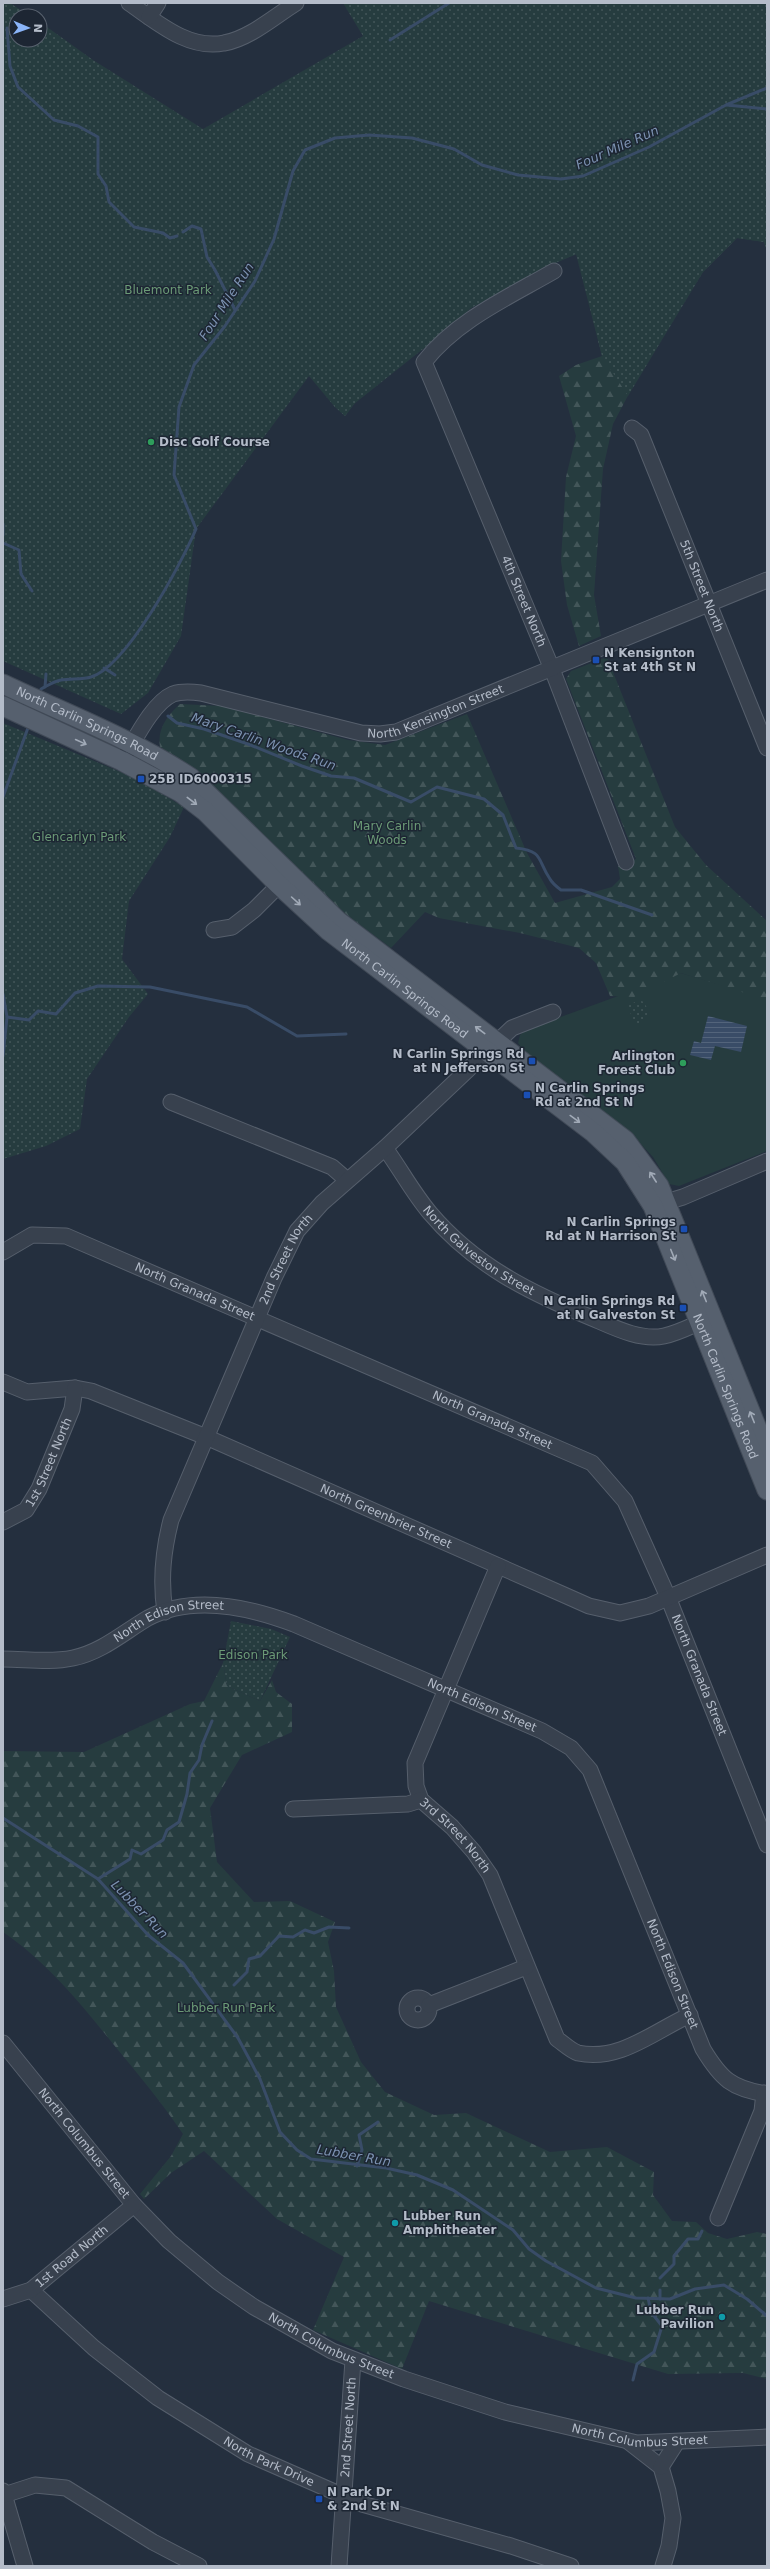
<svg xmlns="http://www.w3.org/2000/svg" width="770" height="2569" font-family="'DejaVu Sans',sans-serif">
<defs>
<pattern id="forest-firs" width="22" height="20" patternUnits="userSpaceOnUse"><rect width="22" height="20" fill="#263c3f"/><path d="M5 1l3.5 6h-7zM16 11l3.5 6h-7z" fill="#435659"/></pattern>
<pattern id="park-dots" width="8" height="8" patternUnits="userSpaceOnUse"><rect width="8" height="8" fill="#263c3f"/><path d="M2 2h.1M6 6h.1" fill="none" stroke="#435659" stroke-width="1.8" stroke-linecap="round"/></pattern>
<pattern id="water-rules" width="6" height="5" patternUnits="userSpaceOnUse"><rect width="6" height="5" fill="#394c67"/><path d="M0 2.5h6" fill="none" stroke="#53647b"/></pattern>
</defs>
<rect width="100%" height="100%" fill="#242f3e"/>
<!-- green -->
<path fill="#263c3f" d="M 681,973 L 762,997 L 767,1000 L 767,1151 L 679,1186 L 669,1184 L 653,1157 L 630,1133 L 523,1050 L 518,1043 L 520,1035 L 525,1030 Z"/>
<!-- forest -->
<g fill="url(#forest-firs)">
<path d="M 767,131 L 767,251 L 764,242 L 737,238 L 703,272 L 642,369 L 613,424 L 603,469 L 594,595 L 601,636 L 579,646 L 567,605 L 561,561 L 566,477 L 576,436 L 559,376 L 576,365 L 602,356 L 577,254 L 548,266 L 471,308 L 423,349 L 366,389 L 345,416 L 334,406 L 345,372 Z"/>
<path d="M 607,657 L 675,827 L 706,865 L 767,921 L 767,1000 L 681,973 L 634,997 L 610,996 L 596,963 L 579,948 L 520,933 L 439,918 L 425,912 L 391,948 C 363,927 334,906 308,882 C 259,835 219,782 160,747 C 157,729 167,716 180,704 L 221,706 L 348,740 L 385,745 L 467,714 L 527,853 L 555,903 L 612,887 L 620,879 L 618,866 L 636,859 L 566,679 L 571,671 Z"/>
<path d="M 223,1663 L 227,1686 L 260,1701 L 272,1680 L 276,1692 L 292,1704 L 292,1732 L 242,1755 L 210,1808 L 217,1862 L 254,1902 L 290,1901 L 335,1922 L 328,1942 L 334,1971 L 336,2007 L 361,2062 L 385,2092 L 434,2115 L 466,2113 L 550,2152 L 607,2147 L 654,2172 L 653,2195 L 672,2221 L 696,2222 L 708,2233 L 727,2239 L 757,2232 L 767,2234 L 767,2379 L 743,2373 L 668,2374 L 429,2301 L 402,2369 L 313,2330 L 344,2257 L 277,2219 L 204,2151 L 171,2173 L 144,2199 L 140,2194 L 171,2156 L 183,2134 C 162,2103 138,2074 114,2045 C 81,2004 47,1962 3,1932 L 3,1751 L 84,1752 L 190,1704 L 204,1701 Z"/>
</g>
<!-- park -->
<g fill="url(#park-dots)">
<path d="M 3,3 L 10,3 L 30,16 L 16,16 L 16,40 L 40,40 L 40,22 L 93,60 L 203,129 L 363,36 L 343,3 L 767,3 L 767,251 L 764,242 L 737,238 L 703,272 L 628,396 L 602,356 L 576,254 L 548,266 L 471,308 L 423,349 L 354,404 L 345,416 L 334,406 L 309,376 L 196,529 L 181,636 L 148,693 L 121,714 L 3,661 Z"/>
<path d="M 3,723 L 135,778 L 184,807 L 170,837 L 129,901 L 122,959 L 148,994 L 129,1017 L 87,1079 L 80,1129 L 46,1146 L 3,1159 Z"/>
<path d="M 639,1000 L 644,1002 L 650,1014 L 640,1024 L 635,1023 L 627,1006 Z"/>
<path d="M 231,1621 L 271,1629 L 290,1637 L 260,1701 L 227,1686 L 223,1663 Z"/>
</g>
<!-- water -->
<path fill="url(#water-rules)" d="M 708,1016 L 747,1026 L 741,1052 L 715,1046 L 711,1060 L 690,1055 L 694,1041 L 701,1043 Z"/>
<g fill="none" stroke-linecap="round" stroke-linejoin="round">
<!-- stream -->
<g stroke="#394c67" stroke-width="3">
<path d="M 7,28 L 10,66 L 18,87 L 54,120 L 78,126 L 98,137 L 98,174 L 106,186 L 109,202 L 134,227 L 163,233 L 170,238 L 177,236"/>
<path d="M 390,40 L 449,3"/>
<path d="M 727,105 L 767,109"/>
<path d="M 183,232 L 192,226 L 201,229 L 207,257 L 215,270 L 235,310"/>
<path d="M 3,524 L 3,535"/>
<path d="M 3,543 L 19,550 L 21,574 L 32,591"/>
<path d="M 104,668 L 115,675"/>
<path d="M 45,687 L 46,674"/>
<path d="M 40,693 L 41,689 C 47,686 54,681 61,680 C 70,678 82,680 91,677 C 127,666 181,564 196,529 L 174,475 L 179,407 L 194,365 L 225,326 L 255,281 L 274,239 L 293,171 L 305,150 L 335,138 L 369,135 L 412,138 L 454,149 L 482,165 L 518,175 L 561,179 L 583,176 L 649,147 L 726,105 L 767,88"/>
<path d="M 168,716 L 177,723 L 204,729 L 248,744 L 302,766 L 331,776 L 354,778 L 411,802 L 437,787 L 484,799 L 503,815 L 516,848 C 544,851 537,860 550,879 C 552,883 557,887 561,890 L 581,890 L 652,915"/>
<path d="M 3,797 L 29,725"/>
<path d="M 3,994 L 7,1017 L 3,1056"/>
<path d="M 7,1017 L 29,1020 L 38,1011 L 56,1014 L 75,993 L 98,986 L 150,987 L 247,1007 L 297,1036 L 346,1034"/>
<path d="M 3,1818 L 98,1879 L 148,1935 L 183,1963 L 238,2038 L 260,2079 L 280,2132 L 297,2150 L 311,2159 L 386,2168 L 417,2175 L 453,2190 L 513,2230 L 529,2249 L 546,2261 L 596,2288 L 636,2298 L 670,2299 L 695,2289 L 724,2285 L 747,2299 L 767,2316"/>
<path d="M 98,1879 L 130,1859 L 132,1850 L 141,1854 L 163,1840 L 167,1830 L 179,1822 L 187,1794 L 190,1773 L 199,1760 L 202,1745 L 212,1721"/>
<path d="M 234,1985 L 247,1972 L 249,1959 L 260,1956 L 279,1936 L 293,1937 L 305,1930 L 314,1933 L 329,1927 L 349,1928"/>
<path d="M 357,2166 L 362,2150 L 359,2135 L 378,2122"/>
<path d="M 660,2278 L 674,2264 L 674,2256 L 688,2239 L 698,2239 L 702,2231"/>
<path d="M 660,2299 L 660,2290"/>
<path d="M 633,2380 L 637,2364 L 654,2352 L 662,2326 L 651,2312 L 648,2298"/>
</g>
<defs>
<g id="minor">
<path d="M 129,3 C 157,22 188,50 224,43 C 249,39 275,16 296,3"/>
<path d="M 149,17 L 158,3"/>
<path id="s1" d="M 554,271 C 509,297 457,320 424,362 L 552,669 L 626,862"/>
<path id="s2" d="M 632,428 L 641,435 L 767,748"/>
<path id="s3" d="M 122,761 C 134,742 152,703 173,694 C 182,691 193,692 201,693 L 361,733 L 380,734 L 396,732 L 767,580"/>
<path d="M 214,930 L 232,927 L 254,910 L 286,878"/>
<path d="M 171,1102 L 332,1167 L 347,1180"/>
<path id="s4" d="M 385,1148 C 401,1170 413,1193 430,1213 C 474,1265 530,1293 592,1318 C 613,1327 640,1341 664,1336 C 679,1333 695,1324 710,1318"/>
<path d="M 656,1205 L 683,1197 L 767,1161"/>
<path id="s5" d="M 3,1252 L 32,1235 L 66,1236 L 592,1463 L 625,1501 L 668,1597 L 767,1845"/>
<path id="s6" d="M 3,1382 L 27,1392 L 75,1388 L 91,1391 L 206,1437 L 562,1594 L 589,1606 L 620,1613 L 649,1606 L 767,1555"/>
<path id="s7" d="M 3,1522 L 26,1510 L 39,1489 L 72,1409 L 75,1388"/>
<path id="s8" d="M 498,1566 L 415,1763 L 416,1786 L 421,1800 L 452,1827 L 474,1852 L 490,1875 L 557,2039 C 563,2043 571,2051 578,2053 C 620,2062 654,2031 690,2015"/>
<path id="s9" d="M 165,1612 C 160,1579 163,1551 171,1520 L 274,1278 L 297,1231 L 322,1203 L 385,1148 L 512,1028 L 553,1012"/>
<path id="s10" d="M 3,1659 C 26,1659 50,1663 73,1658 C 102,1652 124,1632 148,1618 C 193,1594 249,1607 294,1624 L 542,1731 L 571,1748 L 590,1770 L 703,2049 C 721,2079 732,2089 767,2094"/>
<path d="M 293,1809 L 408,1804 L 421,1800"/>
<circle cx="418" cy="2009" r="11"/>
<path d="M 429,2005 L 526,1967"/>
<path id="s11" d="M 3,2043 L 134,2205 L 169,2241 L 218,2282 L 254,2307 L 332,2351 L 404,2379 L 505,2412 L 637,2443 L 767,2437"/>
<path d="M 718,2218 L 762,2111 L 764,2093"/>
<path id="s12" d="M 31,2290 L 94,2348 L 158,2398 L 248,2454 L 362,2504 L 511,2546 L 571,2566"/>
<path id="s13" d="M 3,2299 L 31,2290 L 134,2205"/>
<path d="M 629,2442 L 661,2467 L 668,2491 L 673,2518 L 669,2546 L 663,2566"/>
<path d="M 661,2467 L 677,2442"/>
<path d="M 3,2491 L 25,2566"/>
<path d="M 4,2495 L 35,2485 L 66,2488 L 153,2542 L 199,2566"/>
<path id="s14" d="M 339,2566 L 353,2360"/>
</g>
<g id="major">
<path id="s15" d="M 3,684 C 66,714 133,739 191,778 L 338,921 L 625,1140 L 659,1186 L 767,1453"/>
<path id="s16" d="M 3,706 L 122,761 L 180,792 L 206,812 L 279,885 L 329,931 L 594,1133 L 625,1162 L 653,1206 L 767,1490"/>
</g>
</defs>
<!-- minor casing -->
<use href="#minor" stroke="#565f6c" stroke-width="17"/>
<!-- major casing -->
<use href="#major" stroke="#414a57" stroke-width="21"/>
<!-- minor -->
<use href="#minor" stroke="#38414e" stroke-width="15"/>
<!-- major -->
<use href="#major" stroke="#56606e" stroke-width="19"/>
</g>
<!-- one-way arrows -->
<defs><path id="oneway-shaft" d="M-6 0H5M1.5-3L5.5 0L1.5 3" fill="none" stroke-width="1.6" stroke-linecap="round" stroke-linejoin="round"/></defs>
<g stroke="#a1aab7">
<use href="#oneway-shaft" transform="translate(81 742) rotate(25)"/>
<use href="#oneway-shaft" transform="translate(192 801) rotate(37)"/>
<use href="#oneway-shaft" transform="translate(296 901) rotate(42)"/>
<use href="#oneway-shaft" transform="translate(480 1030) rotate(-143)"/>
<use href="#oneway-shaft" transform="translate(575 1119) rotate(36)"/>
<use href="#oneway-shaft" transform="translate(653 1177) rotate(-123)"/>
<use href="#oneway-shaft" transform="translate(673 1255) rotate(68)"/>
<use href="#oneway-shaft" transform="translate(704 1296) rotate(-112)"/>
<use href="#oneway-shaft" transform="translate(752 1417) rotate(-112)"/>
</g>
<!-- markers -->
<g fill="#2e9e5b" stroke="#1d2633" stroke-width="1.5">
<circle cx="151" cy="442" r="4"/>
<circle cx="683" cy="1063" r="4"/>
</g>
<g fill="#1a4fb4" stroke="#1d2633" stroke-width="1.5">
<rect x="592" y="656" width="8" height="8" rx="2"/>
<rect x="137" y="775" width="8" height="8" rx="2"/>
<rect x="528" y="1057" width="8" height="8" rx="2"/>
<rect x="523" y="1091" width="8" height="8" rx="2"/>
<rect x="680" y="1225" width="8" height="8" rx="2"/>
<rect x="679" y="1304" width="8" height="8" rx="2"/>
<rect x="315" y="2495" width="8" height="8" rx="2"/>
</g>
<g fill="#0f9aa8" stroke="#1d2633" stroke-width="1.5">
<circle cx="395" cy="2223" r="4"/>
<circle cx="722" cy="2317" r="4"/>
</g>
<g text-anchor="middle" stroke-width="3" stroke-linejoin="round" paint-order="stroke">
<!-- park labels -->
<g font-size="12" fill="#6b9a76" stroke="#1d2633">
<text x="168" y="294">Bluemont Park</text>
<text x="387" y="830">Mary Carlin<tspan x="387" dy="14">Woods</tspan></text>
<text x="79" y="841">Glencarlyn Park</text>
<text x="253" y="1659">Edison Park</text>
<text x="226" y="2012">Lubber Run Park</text>
</g>
<!-- poi labels -->
<g font-size="12" font-weight="bold" fill="#b4bcc9" stroke="#1d2633" text-anchor="start">
<text x="159" y="446">Disc Golf Course</text>
<text x="604" y="657">N Kensignton<tspan x="604" dy="14">St at 4th St N</tspan></text>
<text x="149" y="783">25B ID6000315</text>
<text x="524" y="1058" text-anchor="end">N Carlin Springs Rd<tspan x="524" dy="14">at N Jefferson St</tspan></text>
<text x="675" y="1060" text-anchor="end">Arlington<tspan x="675" dy="14">Forest Club</tspan></text>
<text x="535" y="1092">N Carlin Springs<tspan x="535" dy="14">Rd at 2nd St N</tspan></text>
<text x="676" y="1226" text-anchor="end">N Carlin Springs<tspan x="676" dy="14">Rd at N Harrison St</tspan></text>
<text x="675" y="1305" text-anchor="end">N Carlin Springs Rd<tspan x="675" dy="14">at N Galveston St</tspan></text>
<text x="403" y="2220">Lubber Run<tspan x="403" dy="14">Amphitheater</tspan></text>
<text x="714" y="2314" text-anchor="end">Lubber Run<tspan x="714" dy="14">Pavilion</tspan></text>
<text x="327" y="2496">N Park Dr<tspan x="327" dy="14">&amp; 2nd St N</tspan></text>
</g>
<!-- street labels -->
<g font-size="12" fill="#b4bcc9" stroke="#1d2633">
<text dy="4" stroke="none"><textPath href="#s2" startOffset="174">5th Street North</textPath></text>
<text dy="4" stroke="none"><textPath href="#s1" startOffset="419">4th Street North</textPath></text>
<text dy="4" stroke="none"><textPath href="#s3" startOffset="357">North Kensington Street</textPath></text>
<text dy="4" stroke="none"><textPath href="#s15" startOffset="93">North Carlin Springs Road</textPath></text>
<text dy="4" stroke="none"><textPath href="#s16" startOffset="496">North Carlin Springs Road</textPath></text>
<text dy="4" stroke="none"><textPath href="#s4" startOffset="141">North Galveston Street</textPath></text>
<text dy="4" stroke="none"><textPath href="#s9" startOffset="378">2nd Street North</textPath></text>
<text dy="4" stroke="none"><textPath href="#s5" startOffset="208">North Granada Street</textPath></text>
<text dy="4" stroke="none"><textPath href="#s16" startOffset="1023">North Carlin Springs Road</textPath></text>
<text dy="4" stroke="none"><textPath href="#s5" startOffset="532">North Granada Street</textPath></text>
<text dy="4" stroke="none"><textPath href="#s7" startOffset="79">1st Street North</textPath></text>
<text dy="4" stroke="none"><textPath href="#s6" startOffset="411">North Greenbrier Street</textPath></text>
<text dy="4" stroke="none"><textPath href="#s10" startOffset="175">North Edison Street</textPath></text>
<text dy="4" stroke="none"><textPath href="#s5" startOffset="880">North Granada Street</textPath></text>
<text dy="4" stroke="none"><textPath href="#s10" startOffset="511">North Edison Street</textPath></text>
<text dy="4" stroke="none"><textPath href="#s8" startOffset="301">3rd Street North</textPath></text>
<text dy="4" stroke="none"><textPath href="#s10" startOffset="859">North Edison Street</textPath></text>
<text dy="4" stroke="none"><textPath href="#s11" startOffset="129">North Columbus Street</textPath></text>
<text dy="4" stroke="none"><textPath href="#s13" startOffset="82">1st Road North</textPath></text>
<text dy="4" stroke="none"><textPath href="#s11" startOffset="453">North Columbus Street</textPath></text>
<text dy="4" stroke="none"><textPath href="#s14" startOffset="139">2nd Street North</textPath></text>
<text dy="4" stroke="none"><textPath href="#s11" startOffset="777">North Columbus Street</textPath></text>
<text dy="4" stroke="none"><textPath href="#s12" startOffset="295">North Park Drive</textPath></text>
</g>
<!-- water labels -->
<g font-size="13" font-style="italic" fill="#7c92b1" stroke="#1d2633">
<text transform="translate(617 147) rotate(-24)" y="5">Four Mile Run</text>
<text transform="translate(226 301) rotate(-57)" y="5">Four Mile Run</text>
<text transform="translate(264 741) rotate(19)" y="5">Mary Carlin Woods Run</text>
<text transform="translate(140 1909) rotate(46)" y="5">Lubber Run</text>
<text transform="translate(354 2155) rotate(10)" y="5">Lubber Run</text>
</g>
</g>
<!-- border -->
<rect width="770" height="2569" fill="none" stroke="#b4bcc9" stroke-width="8"/>
<!-- north arrow -->
<g transform="translate(28 28) rotate(92)"><circle r="19" fill="#1d2633" stroke="#59626f"/>
<path d="M0-3L7 15L0 10L-7 15Z" fill="#8ab4f8"/>
<text y="-6" font-size="11" font-weight="bold" text-anchor="middle" fill="#b4bcc9">N</text>
</g>
</svg>
